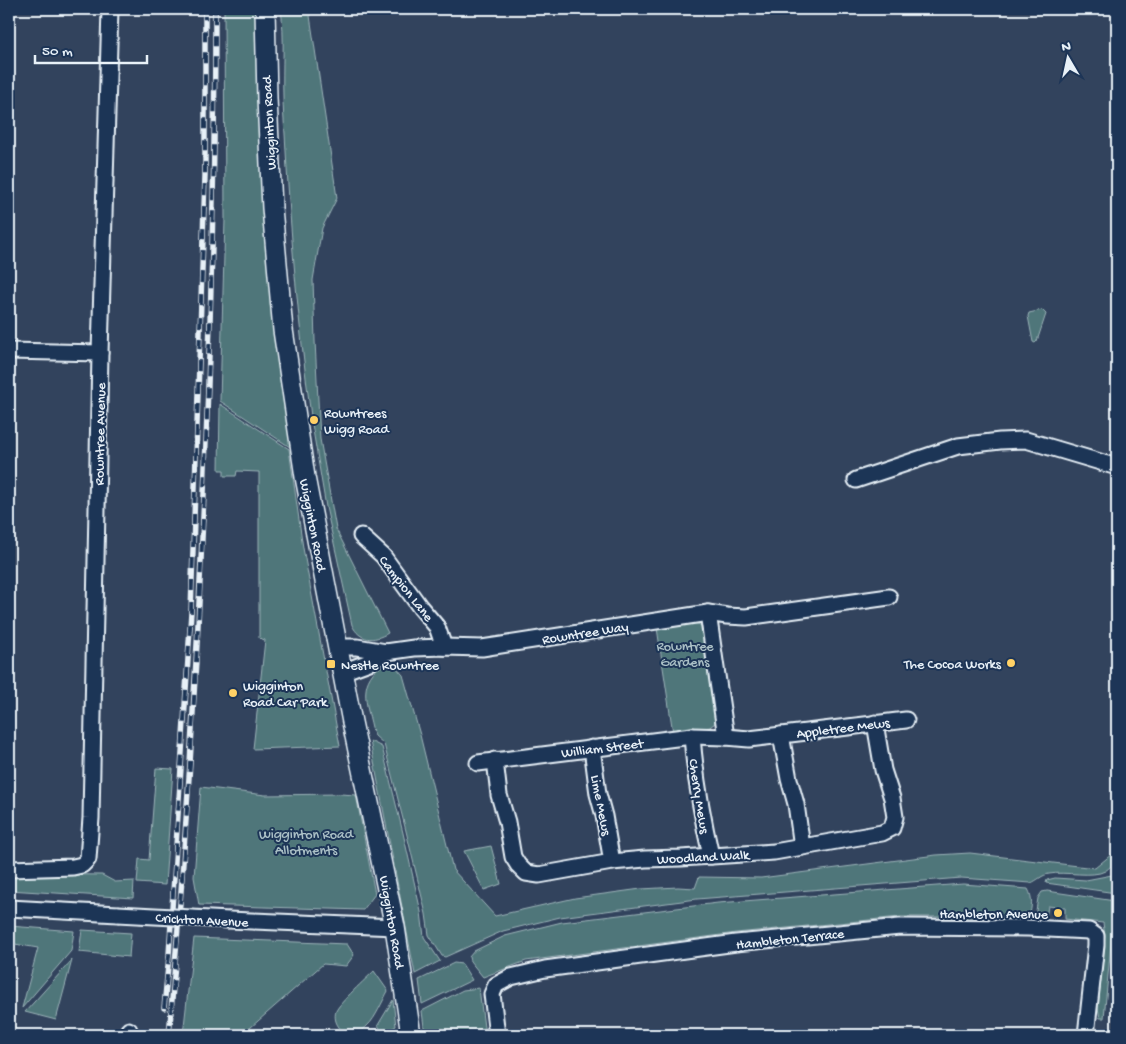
<svg xmlns="http://www.w3.org/2000/svg" width="1126" height="1044" font-family="'Gochi Hand',sans-serif">
<rect width="100%" height="100%" fill="#32435d"/>
<filter id="ink" filterUnits="userSpaceOnUse"><feTurbulence type="fractalNoise" baseFrequency=".02" numOctaves="2"/><feDisplacementMap in="SourceGraphic" scale="10" xChannelSelector="R" yChannelSelector="G"/><feConvolveMatrix kernelMatrix="1 2 1 2 8 2 1 2 1" color-interpolation-filters="sRGB"/></filter>
<g filter="url(#ink)">
<!-- green -->
<g fill="#50767a" stroke="#9cb4b9">
<path d="M 224,9 L 258,9 L 293,449 L 220,401 L 225,219 Z"/>
<path d="M 281,9 L 309,9 L 337,198 L 322,228 L 313,280 L 315,341 L 320,439 L 336,529 L 388,633 C 373,642 360,641 352,625 L 326,507 L 312,424 L 316,423 L 315,416 L 311,416 C 298,323 290,228 285,134 C 284,121 283,108 283,96 C 282,67 285,37 281,9 Z"/>
<path d="M 1042,310 L 1046,314 L 1037,341 L 1035,343 L 1033,342 L 1028,316 L 1029,313 Z"/>
<path d="M 220,404 L 289,449 L 303,548 L 340,746 L 253,749 L 265,640 L 259,638 L 259,472 L 237,471 L 236,476 L 224,476 L 224,470 L 219,470 Z"/>
<path d="M 690,623 L 698,624 L 703,627 L 717,715 L 715,723 L 710,727 L 673,733 L 657,628 Z"/>
<path d="M 381,665 L 394,665 L 403,675 L 420,735 L 453,870 L 495,916 L 575,898 L 641,889 L 678,887 L 695,888 L 699,877 L 761,878 L 936,855 L 970,853 L 1095,868 L 1112,854 L 1112,865 C 1110,867 1108,869 1105,871 C 1093,878 1065,871 1049,874 C 1042,875 1038,880 1031,883 L 961,878 L 697,899 L 560,917 L 503,931 L 445,957 L 442,956 L 429,935 L 426,914 L 406,831 L 384,744 L 375,736 L 373,732 C 368,706 356,685 381,665 Z"/>
<path d="M 370,741 L 382,747 L 403,833 L 421,912 L 424,937 L 440,961 L 415,974 Z"/>
<path d="M 156,768 L 173,769 L 165,885 L 137,883 L 139,859 L 149,860 Z"/>
<path d="M 201,787 L 265,795 L 340,794 L 356,795 L 375,894 L 363,910 L 199,905 L 194,877 Z"/>
<path d="M 491,846 L 501,884 L 484,890 L 464,851 Z"/>
<path d="M 9,874 L 102,875 L 115,882 L 134,881 L 133,898 L 9,890 Z"/>
<path d="M 1117,874 L 1116,893 L 1046,883 L 1047,880 L 1055,878 L 1086,880 Z"/>
<path d="M 963,884 L 1028,889 C 1033,898 1032,907 1029,917 L 900,917 L 736,933 L 526,961 L 483,977 L 470,961 L 469,957 L 474,951 L 505,936 L 562,922 L 718,903 Z"/>
<path d="M 1047,891 L 1115,901 L 1104,1018 L 1100,1018 L 1098,1008 L 1105,936 L 1103,923 L 1065,919 L 1065,908 L 1048,906 L 1046,918 L 1035,917 L 1038,898 L 1042,892 Z"/>
<path d="M 9,926 L 74,931 L 71,951 L 22,1008 L 38,948 L 9,943 Z"/>
<path d="M 82,930 L 131,933 L 129,957 L 79,952 Z"/>
<path d="M 194,938 L 347,944 L 354,955 L 346,966 L 323,964 L 242,1035 L 183,1035 Z"/>
<path d="M 72,960 L 56,1020 L 25,1012 Z"/>
<path d="M 454,963 L 462,964 L 472,980 L 422,1004 L 419,980 Z"/>
<path d="M 374,971 L 388,991 C 383,1000 375,1019 368,1025 C 365,1028 360,1033 355,1034 C 343,1036 332,1023 336,1011 C 340,1002 366,979 374,971 Z"/>
<path d="M 479,988 L 485,1035 L 425,1035 L 422,1011 L 463,990 Z"/>
<path d="M 393,1000 L 396,1026 L 383,1034 L 378,1025 Z"/>
</g>
<g fill="none" stroke-linecap="round" stroke-linejoin="round">
<defs>
<g id="minor">
<path d="M 9,351 L 100,353"/>
<path d="M 856,480 L 958,446 L 1000,441 L 1026,440 L 1117,467"/>
<path d="M 361,536 L 383,556 L 420,607 L 437,627 L 444,647"/>
<path d="M 708,613 L 726,737"/>
<path d="M 337,647 L 357,647 L 386,652 L 414,648 L 444,647 L 482,648 L 708,613 L 727,616 L 746,617 L 889,597"/>
<path d="M 342,672 L 372,661 L 386,652"/>
<path d="M 781,735 L 789,779 L 796,804 L 802,847"/>
<path d="M 692,736 C 695,777 702,816 711,856"/>
<path d="M 592,748 L 598,794 L 604,816 L 612,862"/>
<path d="M 495,760 L 499,795 L 507,822 L 513,857 L 518,865 L 526,873 L 539,875 L 612,862 L 645,859 L 681,858 L 774,852 L 882,833 L 892,828 L 895,817 L 892,798 L 883,770 L 875,723"/>
<path d="M 478,763 L 692,736 L 726,737 L 749,739 L 906,720"/>
<path d="M 9,869 L 73,867 L 82,865 L 88,859 L 91,818 L 100,353 L 110,9"/>
<path d="M 9,908 L 118,914"/>
<path d="M 229,920 L 395,927"/>
<path d="M 128,1035 L 129,1030"/>
<path d="M 497,1035 L 492,994 L 496,985 L 511,977 L 545,969 L 736,943 L 900,927 L 1028,928 L 1089,931 L 1096,936 L 1096,945 L 1086,1035"/>
</g>
<path id="major" d="M 265,9 L 267,98 L 272,208 L 283,330 L 305,477 L 352,722 L 395,927 L 411,1035"/>
</defs>
<!-- minor casing -->
<use href="#minor" stroke="#e8f1f8" stroke-width="19"/>
<!-- major casing -->
<use href="#major" stroke="#e8f1f8" stroke-width="22"/>
<!-- minor -->
<use href="#minor" stroke="#1d3557" stroke-width="15"/>
<!-- major -->
<use href="#major" stroke="#1d3557" stroke-width="19"/>
<defs>
<g id="rail">
<path d="M 164,1008 L 169,955 L 191,612 L 205,176 L 205,9"/>
<path d="M 169,1035 C 186,847 198,658 205,468 C 211,315 215,162 215,9"/>
</g>
</defs>
<!-- rail casing -->
<use href="#rail" stroke="#e8f1f8" stroke-width="5.5"/>
<!-- rail -->
<use href="#rail" stroke="#1d3557" stroke-width="4" stroke-dasharray="11" stroke-linecap="butt"/>
<defs>
<path id="minor-bridge" d="M 118,914 L 229,920"/>
</defs>
<!-- minor-bridge casing -->
<use href="#minor-bridge" stroke="#e8f1f8" stroke-width="19" stroke-linecap="butt"/>
<!-- minor-bridge -->
<use href="#minor-bridge" stroke="#1d3557" stroke-width="15"/>
</g>
</g>
<!-- markers -->
<g fill="#ffd166" stroke="#1d3557" stroke-width="2">
<circle cx="314" cy="420" r="5"/>
<circle cx="1011" cy="663" r="5"/>
<rect x="326" y="659" width="10" height="10" rx="2.5"/>
<circle cx="233" cy="693" r="5"/>
<circle cx="1058" cy="913" r="5"/>
</g>
<g text-anchor="middle" stroke-width="4" stroke-linejoin="round" paint-order="stroke">
<!-- street labels -->
<g font-size="14" fill="#e8f1f8" stroke="#1d3557">
<text transform="translate(268 123) rotate(-93)" y="5">Wigginton Road</text>
<text transform="translate(99 434) rotate(-89)" y="5">Rowntree Avenue</text>
<text transform="translate(314 525) rotate(79)" y="5">Wigginton Road</text>
<text transform="translate(407 588) rotate(52)" y="5">Campion Lane</text>
<text transform="translate(585 632) rotate(-9)" y="5">Rowntree Way</text>
<text transform="translate(843 727) rotate(-7)" y="5">Appletree Mews</text>
<text transform="translate(602 747) rotate(-7)" y="5">William Street</text>
<text transform="translate(700 796) rotate(81)" y="5">Cherry Mews</text>
<text transform="translate(602 805) rotate(79)" y="5">Lime Mews</text>
<text transform="translate(703 856) rotate(-3)" y="5">Woodland Walk</text>
<text transform="translate(202 919) rotate(3)" y="5">Crichton Avenue</text>
<text transform="translate(393 922) rotate(80)" y="5">Wigginton Road</text>
<text transform="translate(790 938) rotate(-6)" y="5">Hambleton Terrace</text>
</g>
<!-- poi labels -->
<g font-size="14" fill="#e8f1f8" stroke="#1d3557" text-anchor="start">
<text x="324" y="417">Rowntrees<tspan x="324" dy="16">Wigg Road</tspan></text>
<text x="1001" y="668" text-anchor="end">The Cocoa Works</text>
<text x="341" y="669">Nestle Rowntree</text>
<text x="243" y="690">Wigginton<tspan x="243" dy="16">Road Car Park</tspan></text>
<text x="1048" y="918" text-anchor="end">Hambleton Avenue</text>
</g>
<!-- park labels -->
<g font-size="14" fill="#abc0c6" stroke="#1d3557">
<text x="685" y="650">Rowntree<tspan x="685" dy="16">Gardens</tspan></text>
<text x="306" y="838">Wigginton Road<tspan x="306" dy="16">Allotments</tspan></text>
</g>
</g>
<!-- margin -->
<rect width="1126" height="1044" fill="none" stroke="#1d3557" stroke-width="30"/>
<rect x="15" y="15" width="1096" height="1014" fill="none" stroke="#e8f1f8" stroke-width="2" filter="url(#ink)"/>
<!-- north arrow -->
<g transform="translate(1068 58) rotate(351)" stroke="#1d3557" stroke-width="4" paint-order="stroke">
<path d="M0-4L9 19L0 12L-9 19Z" fill="#e8f1f8"/>
<text y="-8" font-size="14" font-weight="bold" text-anchor="middle" fill="#e8f1f8">N</text>
</g>
<!-- scale -->
<path d="M35 55v8h112v-8" fill="none" stroke="#e8f1f8" stroke-width="2.5"/>
<text x="42" y="55" font-size="15" fill="#e8f1f8" stroke="#1d3557" stroke-width="4" paint-order="stroke">50 m</text>
</svg>
